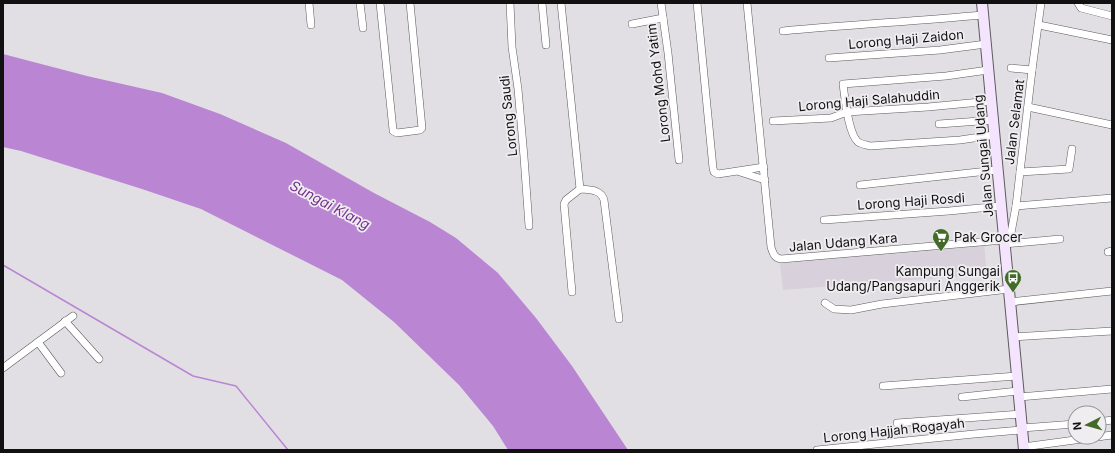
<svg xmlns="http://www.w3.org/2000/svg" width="1115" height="453" font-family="Inter,sans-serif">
<rect width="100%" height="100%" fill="#e2dfe4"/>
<!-- built -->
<path fill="#d8d0db" d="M 984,243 L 987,275 L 910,280 L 783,290 L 780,262 Z"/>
<!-- water -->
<path fill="#ba85d3" d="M 3,54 L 87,76 L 162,93 L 220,114 L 286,143 L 374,193 L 430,222 L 456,238 L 498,273 L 536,318 L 572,366 L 628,450 L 508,450 L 493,426 L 459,385 L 394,322 L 342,280 L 201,209 L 142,189 L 21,151 L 3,147 Z"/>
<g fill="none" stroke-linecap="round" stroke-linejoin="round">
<!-- stream -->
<path stroke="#ba85d3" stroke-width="1.5" d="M 3,265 L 193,376 L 236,386 L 288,450"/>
<defs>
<g id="street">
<path d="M 309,3 L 311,25"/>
<path d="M 360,3 L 363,28"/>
<path d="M 380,3 L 393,130 L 393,131 L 397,133 L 420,130 L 422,128 L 410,3"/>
<path d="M 510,3 L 512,47 L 518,89 L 524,157 L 529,226"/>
<path d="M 542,3 L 546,45"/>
<path d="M 561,3 L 580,189"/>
<path d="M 661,3 L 668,53 L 679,160"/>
<path d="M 697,3 L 713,168 L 714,172 L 718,174 L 764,167"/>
<path d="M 747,3 L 771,247 C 773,253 774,258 781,259 L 1004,240 L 1011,233 L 1016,206 L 1032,70 L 1041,3"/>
<path d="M 1078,3 L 1081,8 L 1112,16"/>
<path d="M 632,24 L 663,18"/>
<path d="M 1039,25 L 1112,40"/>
<path d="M 783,31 C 849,25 916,21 983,15"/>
<path d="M 829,58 L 940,50 L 986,44"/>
<path d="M 1011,68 L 1032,70"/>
<path d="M 988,70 L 946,76 L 843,84 C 845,98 848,133 858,142 C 861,144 867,145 870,146 L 960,140 L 994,135"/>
<path d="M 1028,107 L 1112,125"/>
<path d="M 773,121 L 831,118 L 847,112 L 928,107 L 991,101"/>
<path d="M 939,124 L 993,120"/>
<path d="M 740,172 L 765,180"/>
<path d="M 1020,172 L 1069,169 L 1072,149"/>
<path d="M 860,185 L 997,170"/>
<path d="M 1016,206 L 1112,198"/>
<path d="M 824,220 L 949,211 L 1001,206"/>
<path d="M 1004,244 L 1060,239"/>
<path d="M 1108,252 L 1112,251"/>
<path d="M 572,292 L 564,204 L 566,200 L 580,189 C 589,190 601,189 604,200 L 619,319"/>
<path d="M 1010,302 L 1112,291"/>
<path d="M 825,303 L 834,309 L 851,310 L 882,304 L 1009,289"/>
<path d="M 65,321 L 99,359"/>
<path d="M 1013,337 L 1112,331"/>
<path d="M 38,342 L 61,373"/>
<path d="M 3,368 L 73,316"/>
<path d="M 883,386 L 1017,376"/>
<path d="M 962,397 L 1018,391"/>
<path d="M 1019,397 L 1112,389"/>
<path d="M 1099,422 L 1112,420"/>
<path d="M 897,423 L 1020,414"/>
<path d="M 1022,428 L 1075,424"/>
<path d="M 1023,447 L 1112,435"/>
<path d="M 817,450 L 974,434 L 1022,430"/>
</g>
<path id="secondary" d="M 982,3 L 1024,450"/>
</defs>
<!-- street casing -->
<use href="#street" stroke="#5c5a5e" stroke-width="8"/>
<!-- secondary casing -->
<use href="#secondary" stroke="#5c5a5e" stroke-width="12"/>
<!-- street -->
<use href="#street" stroke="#fff" stroke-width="7"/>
<!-- secondary -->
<use href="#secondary" stroke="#f5e4fd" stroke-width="10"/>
</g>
<!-- icons -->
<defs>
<symbol id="supermarket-pin" viewBox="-11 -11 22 30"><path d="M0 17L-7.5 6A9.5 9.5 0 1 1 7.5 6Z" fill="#426b27" stroke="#f0edf1"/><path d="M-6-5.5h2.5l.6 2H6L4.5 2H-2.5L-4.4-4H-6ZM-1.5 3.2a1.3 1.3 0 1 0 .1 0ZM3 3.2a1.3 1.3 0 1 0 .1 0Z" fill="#fff"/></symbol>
<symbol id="bus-pin" viewBox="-11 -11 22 30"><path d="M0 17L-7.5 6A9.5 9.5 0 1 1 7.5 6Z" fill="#426b27" stroke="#f0edf1"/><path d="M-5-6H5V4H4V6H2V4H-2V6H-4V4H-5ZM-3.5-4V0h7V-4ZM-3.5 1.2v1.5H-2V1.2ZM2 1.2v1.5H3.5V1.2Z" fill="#fff"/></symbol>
</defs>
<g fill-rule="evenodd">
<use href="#supermarket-pin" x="931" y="227" width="20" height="27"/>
<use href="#bus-pin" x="1003" y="268" width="20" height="27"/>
</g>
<g text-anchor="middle" stroke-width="3.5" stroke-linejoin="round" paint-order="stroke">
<!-- street labels -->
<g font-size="13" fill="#121112" stroke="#f0edf1">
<text transform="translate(906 39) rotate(-5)" y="5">Lorong Haji Zaidon</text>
<text transform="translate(658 83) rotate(-97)" y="5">Lorong Mohd Yatim</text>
<text transform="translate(869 100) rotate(-5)" y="5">Lorong Haji Salahuddin</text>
<text transform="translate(508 116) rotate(-96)" y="5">Lorong Saudi</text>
<text transform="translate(1014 122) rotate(-83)" y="5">Jalan Selamat</text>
<text transform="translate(983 156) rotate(-95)" y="5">Jalan Sungai Udang</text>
<text transform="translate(911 201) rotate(-4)" y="5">Lorong Haji Rosdi</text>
<text transform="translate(843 242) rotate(-5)" y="5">Jalan Udang Kara</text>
<text transform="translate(894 430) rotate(-6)" y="5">Lorong Hajjah Rogayah</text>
</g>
<!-- poi labels -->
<g font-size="13" fill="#121112" stroke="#f0edf1" text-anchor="start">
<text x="954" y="242">Pak Grocer</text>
<text x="1000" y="276" text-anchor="end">Kampung Sungai<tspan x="1000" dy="15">Udang/Pangsapuri Anggerik</tspan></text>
</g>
<!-- water labels -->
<g font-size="14" font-style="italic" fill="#73318e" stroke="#f0edf1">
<text transform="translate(330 205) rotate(28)" y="5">Sungai Klang</text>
</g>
</g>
<!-- border -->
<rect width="1115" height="453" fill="none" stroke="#121112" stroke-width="8"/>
<!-- north arrow -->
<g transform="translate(1087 425) rotate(264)"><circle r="19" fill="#f0edf1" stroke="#979598"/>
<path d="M0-3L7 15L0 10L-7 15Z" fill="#426b27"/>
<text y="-6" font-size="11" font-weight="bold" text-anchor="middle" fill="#121112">N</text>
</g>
</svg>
